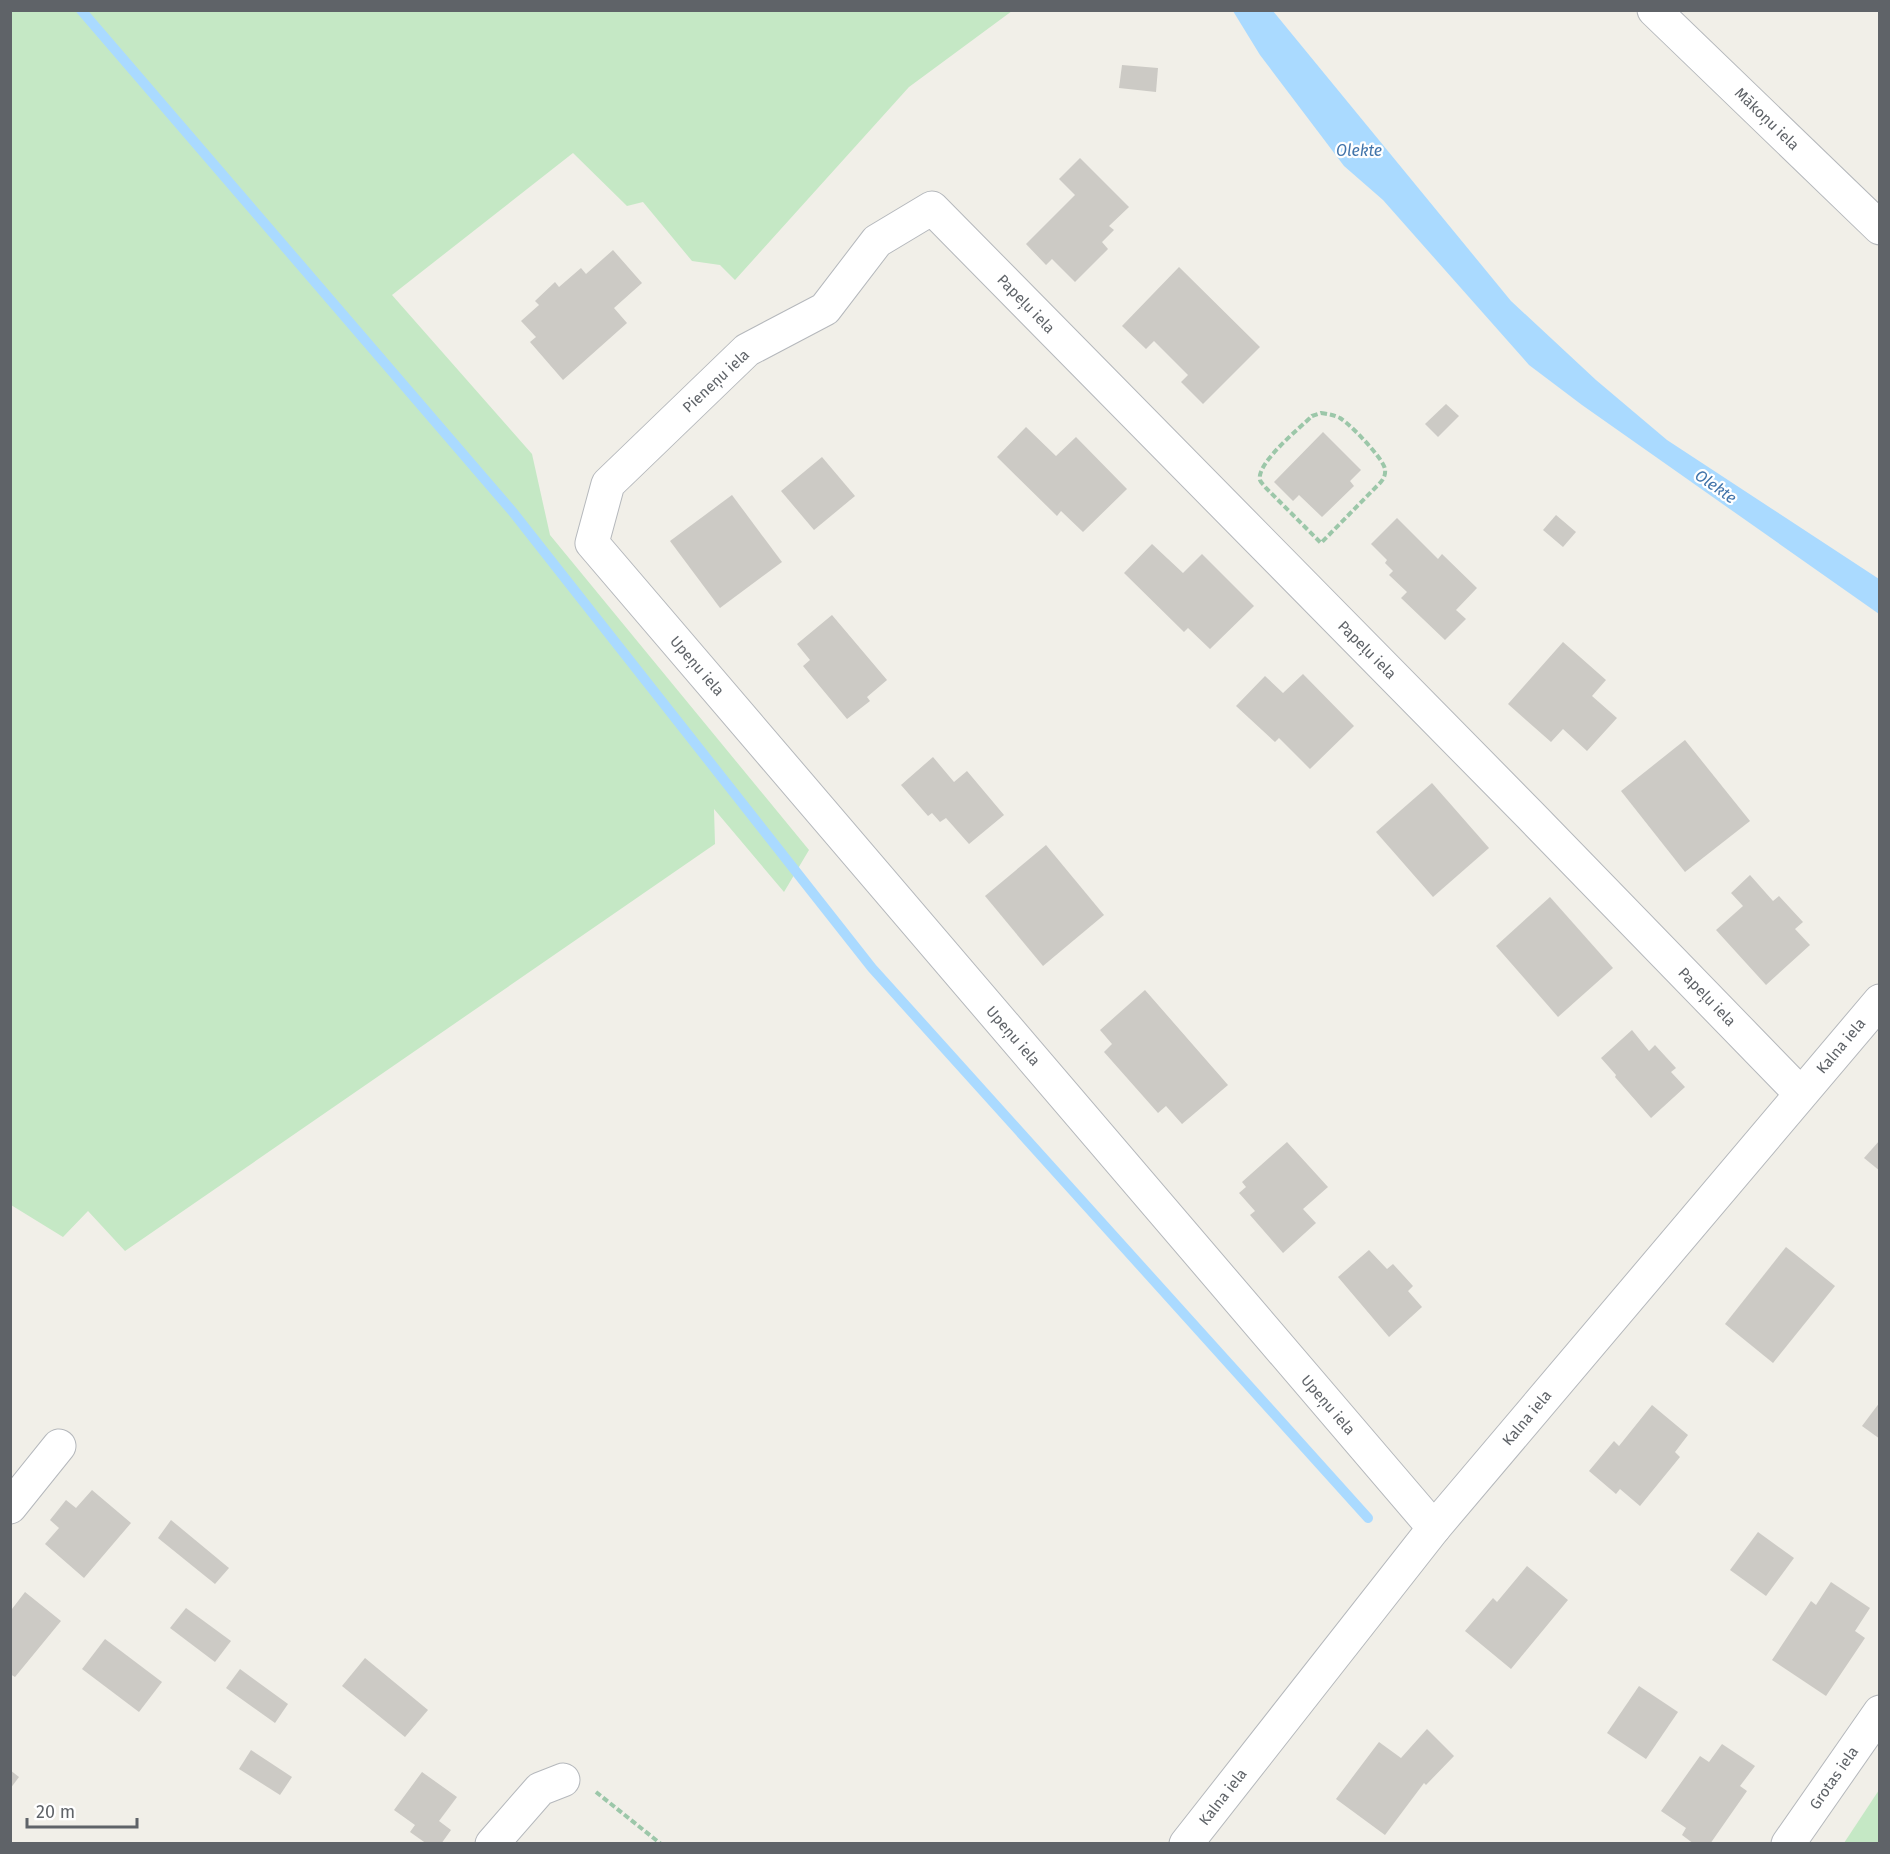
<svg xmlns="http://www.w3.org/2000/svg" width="1890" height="1854" font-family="'Fira Sans',sans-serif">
<rect width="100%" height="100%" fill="#f1efe8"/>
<!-- green -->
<g fill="#c5e8c5">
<path d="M 10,11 L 1012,11 L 909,87 L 735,280 L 720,265 L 692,261 L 643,202 L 627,206 L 573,153 L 392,295 L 532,454 L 550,535 L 809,850 L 784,892 L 714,809 L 715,844 L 125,1251 L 88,1211 L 63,1237 L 11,1205 Z"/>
<path d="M 1879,1790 L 1879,1843 L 1844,1843 Z"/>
</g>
<!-- water -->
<path fill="#aadaff" d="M 1233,11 L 1273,11 L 1511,301 L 1596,380 L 1667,440 L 1879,579 L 1879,614 L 1582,405 L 1529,365 L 1383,200 L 1344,166 L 1260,55 Z"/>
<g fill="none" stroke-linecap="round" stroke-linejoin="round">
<!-- stream -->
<path stroke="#aadaff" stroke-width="10" d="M 81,10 L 512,511 L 872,968 L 1368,1518"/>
</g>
<!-- building -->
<g fill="#cccac5">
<path d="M 1122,65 L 1158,68 L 1156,92 L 1119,88 Z"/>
<path d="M 1080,158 L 1129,207 L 1109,226 L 1114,230 L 1102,242 L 1108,249 L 1075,282 L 1052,259 L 1046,265 L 1026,244 L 1075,195 L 1059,179 Z"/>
<path d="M 613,250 L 642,283 L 614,308 L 627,323 L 563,380 L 530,342 L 536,337 L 521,321 L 539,305 L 535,301 L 555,282 L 559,287 L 581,268 L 586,274 Z"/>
<path d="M 1179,267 L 1260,347 L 1203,404 L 1181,382 L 1188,375 L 1154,341 L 1146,349 L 1122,326 Z"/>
<path d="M 1446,404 L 1459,416 L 1438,437 L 1425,424 Z"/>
<path d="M 1026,427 L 1056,456 L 1076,437 L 1127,489 L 1083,532 L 1061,511 L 1057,516 L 997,457 Z"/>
<path d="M 1323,432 L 1361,470 L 1350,481 L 1354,486 L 1322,517 L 1299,495 L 1293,501 L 1274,482 Z"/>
<path d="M 822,457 L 855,496 L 814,530 L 781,491 Z"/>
<path d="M 732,495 L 782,562 L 720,608 L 670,541 Z"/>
<path d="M 1556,515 L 1576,532 L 1563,547 L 1543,530 Z"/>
<path d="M 1397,518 L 1438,559 L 1442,554 L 1477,588 L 1456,610 L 1466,619 L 1445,640 L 1401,598 L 1407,592 L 1389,575 L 1393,571 L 1385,563 L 1387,560 L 1371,544 Z"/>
<path d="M 1152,544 L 1183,573 L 1202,554 L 1254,606 L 1210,649 L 1188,628 L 1184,632 L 1124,573 Z"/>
<path d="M 832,615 L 887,680 L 867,697 L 870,701 L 847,719 L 803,666 L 810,660 L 797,644 Z"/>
<path d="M 1563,642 L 1606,680 L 1592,696 L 1617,718 L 1587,751 L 1563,729 L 1551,742 L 1508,704 Z"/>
<path d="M 1303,674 L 1354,726 L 1310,769 L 1279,738 L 1275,742 L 1236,706 L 1265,676 L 1283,693 Z"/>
<path d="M 1685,740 L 1750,821 L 1685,872 L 1621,791 Z"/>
<path d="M 933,757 L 954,782 L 967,771 L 1004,815 L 969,844 L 946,818 L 940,822 L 932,813 L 928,816 L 901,785 Z"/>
<path d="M 1432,783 L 1489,848 L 1433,897 L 1376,832 Z"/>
<path d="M 1046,845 L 1104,915 L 1043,966 L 985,896 Z"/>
<path d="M 1750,875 L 1773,901 L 1779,896 L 1803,922 L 1795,929 L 1810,945 L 1766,985 L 1716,930 L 1743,906 L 1731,893 Z"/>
<path d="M 1550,897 L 1613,968 L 1558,1017 L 1496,946 Z"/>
<path d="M 1145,990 L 1228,1085 L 1182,1124 L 1166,1106 L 1158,1113 L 1104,1052 L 1112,1044 L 1100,1030 Z"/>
<path d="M 1632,1030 L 1649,1051 L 1655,1045 L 1676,1068 L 1671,1072 L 1685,1087 L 1651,1118 L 1615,1077 L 1616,1075 L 1601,1058 Z"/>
<path d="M 1880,1140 L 1880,1171 L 1864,1158 Z"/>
<path d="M 1287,1142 L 1328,1187 L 1303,1209 L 1316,1223 L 1283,1253 L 1250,1215 L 1255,1211 L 1239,1193 L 1246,1187 L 1242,1182 Z"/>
<path d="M 1786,1247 L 1835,1286 L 1773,1363 L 1725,1324 Z"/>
<path d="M 1369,1250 L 1387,1269 L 1393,1264 L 1413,1286 L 1408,1291 L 1422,1307 L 1389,1337 L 1338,1277 Z"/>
<path d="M 1880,1402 L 1880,1439 L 1862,1426 Z"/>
<path d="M 1652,1405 L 1688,1435 L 1675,1452 L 1680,1457 L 1640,1506 L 1620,1489 L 1616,1494 L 1589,1471 L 1614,1441 L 1619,1446 Z"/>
<path d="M 92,1490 L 131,1523 L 84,1578 L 45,1544 L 59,1528 L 50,1520 L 66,1500 L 76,1508 Z"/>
<path d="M 171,1520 L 229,1568 L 215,1584 L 158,1538 Z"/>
<path d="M 1758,1532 L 1794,1558 L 1766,1596 L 1730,1570 Z"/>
<path d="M 1527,1566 L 1568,1600 L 1511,1669 L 1465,1631 L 1493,1598 L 1497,1602 Z"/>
<path d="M 1831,1582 L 1870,1608 L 1855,1631 L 1865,1638 L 1826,1696 L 1772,1660 L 1811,1601 L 1816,1605 Z"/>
<path d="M 25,1592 L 61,1621 L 15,1677 L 10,1674 L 10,1607 L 12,1609 Z"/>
<path d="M 186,1608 L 231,1641 L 215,1662 L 170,1628 Z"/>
<path d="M 105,1639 L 162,1682 L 139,1712 L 82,1669 Z"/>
<path d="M 365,1658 L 428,1710 L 405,1737 L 342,1686 Z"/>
<path d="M 240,1669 L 288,1704 L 275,1723 L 226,1688 Z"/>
<path d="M 1639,1686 L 1678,1712 L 1646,1759 L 1607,1733 Z"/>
<path d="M 1427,1729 L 1454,1756 L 1426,1785 L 1424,1783 L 1385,1835 L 1336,1799 L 1379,1742 L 1401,1758 Z"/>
<path d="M 1722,1744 L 1755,1766 L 1740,1786 L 1747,1791 L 1710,1844 L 1694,1844 L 1682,1835 L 1686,1828 L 1661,1811 L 1700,1756 L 1709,1762 Z"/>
<path d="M 251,1750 L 292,1777 L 280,1795 L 239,1769 Z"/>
<path d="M 10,1770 L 19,1777 L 10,1789 Z"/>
<path d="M 422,1772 L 457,1797 L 439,1821 L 451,1830 L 441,1844 L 427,1844 L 410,1832 L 415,1825 L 394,1810 Z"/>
</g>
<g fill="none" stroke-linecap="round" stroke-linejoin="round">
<defs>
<g id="minor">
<path d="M 1654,10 L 1880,228"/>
<path d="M 10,1507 L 59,1446"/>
<path d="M 1434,1528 L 592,543 L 608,484 L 747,350 L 825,309 L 877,241 L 932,208 L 1531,816 L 1800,1093"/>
<path d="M 492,1844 L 540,1789 L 563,1780"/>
<path d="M 1186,1844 L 1434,1528 L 1880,1001"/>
<path d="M 1788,1844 L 1880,1712"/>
</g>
</defs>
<!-- minor casing -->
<use href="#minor" stroke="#b5b8bc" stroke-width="35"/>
<!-- path -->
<g stroke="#9cc7a9" stroke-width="4" stroke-dasharray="6 3" stroke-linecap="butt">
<path d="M 1321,413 C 1328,414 1334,415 1340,418 C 1350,424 1383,458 1385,469 C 1386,477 1382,481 1377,486 L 1321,543 L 1266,488 C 1264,485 1261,483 1260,480 C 1256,463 1300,428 1312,416 Z"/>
<path d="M 596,1792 L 661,1844"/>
</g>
<!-- minor -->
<use href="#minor" stroke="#fff" stroke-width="33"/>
</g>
<g text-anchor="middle" stroke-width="4.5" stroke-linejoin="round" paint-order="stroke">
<!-- street labels -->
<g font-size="15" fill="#5f6368" stroke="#fff">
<text transform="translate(1767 119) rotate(44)" y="5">Mākoņu iela</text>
<text transform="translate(1026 304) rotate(46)" y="5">Papeļu iela</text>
<text transform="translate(716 381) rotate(-43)" y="5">Pieneņu iela</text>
<text transform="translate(1367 650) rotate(45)" y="5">Papeļu iela</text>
<text transform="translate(697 666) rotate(49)" y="5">Upeņu iela</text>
<text transform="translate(1707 997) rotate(46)" y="5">Papeļu iela</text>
<text transform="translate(1013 1036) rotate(49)" y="5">Upeņu iela</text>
<text transform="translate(1841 1046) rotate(-50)" y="5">Kalna iela</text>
<text transform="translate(1328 1405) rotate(49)" y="5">Upeņu iela</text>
<text transform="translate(1527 1418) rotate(-50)" y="5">Kalna iela</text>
<text transform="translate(1834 1778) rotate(-55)" y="5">Grotas iela</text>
<text transform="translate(1223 1797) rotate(-52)" y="5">Kalna iela</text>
</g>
<!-- water labels -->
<g font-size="16" font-style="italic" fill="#4174aa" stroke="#fff">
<text x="1359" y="156">Olekte</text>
<text transform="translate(1716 486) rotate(35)" y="6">Olekte</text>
</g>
</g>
<!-- border -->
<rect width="1890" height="1854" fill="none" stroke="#5f6368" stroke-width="24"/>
<!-- scale -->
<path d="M27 1818v9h110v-9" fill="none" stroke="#5f6368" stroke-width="3"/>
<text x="36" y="1818" font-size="18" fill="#5f6368" stroke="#ffffff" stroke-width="4.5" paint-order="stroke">20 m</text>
</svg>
